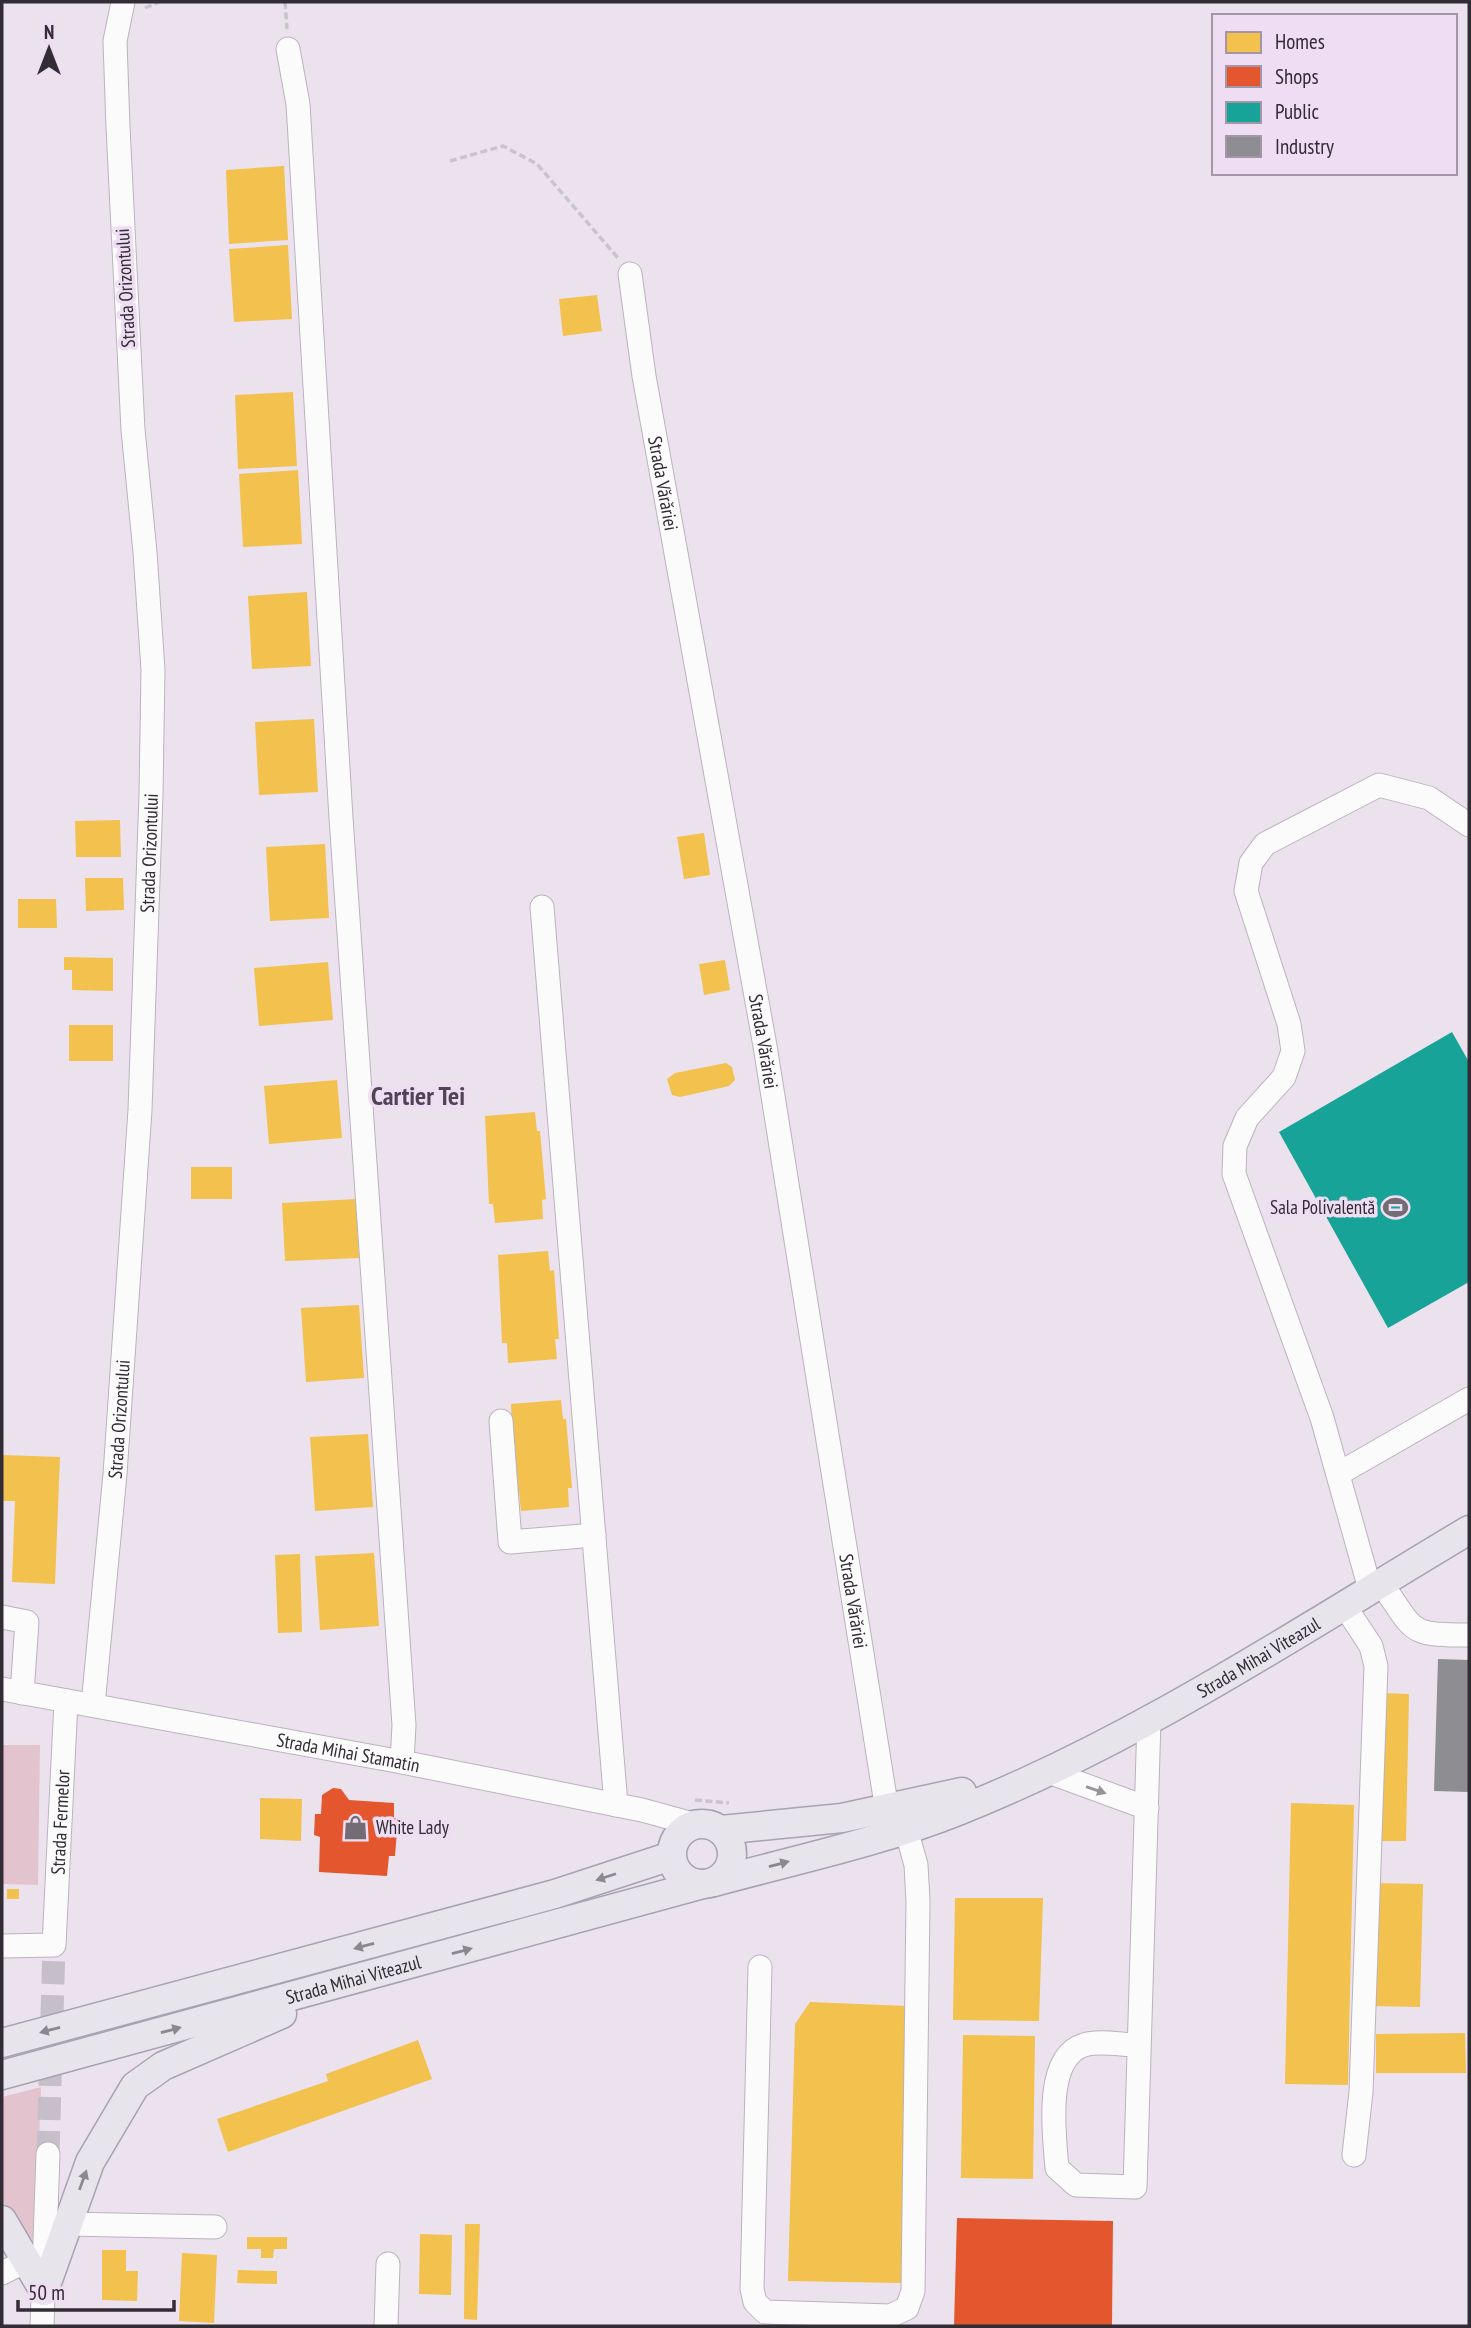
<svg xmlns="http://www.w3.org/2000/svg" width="1471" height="2328" font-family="'PT Sans Narrow',sans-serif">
<rect width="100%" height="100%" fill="#ebe2ee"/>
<!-- green -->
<g fill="#e3c4ce">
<path d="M 2,1745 L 40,1745 L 38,1885 L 2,1884 Z"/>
<path d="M 41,2087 L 36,2236 L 32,2239 L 25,2238 L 2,2200 L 2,2097 Z"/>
</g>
<!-- homes -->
<g fill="#f2c14e">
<path d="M 284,166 L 288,240 L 229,244 L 226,170 Z"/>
<path d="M 288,245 L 292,319 L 234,322 L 229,249 Z"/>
<path d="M 597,295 L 602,331 L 563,336 L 559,299 Z"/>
<path d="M 293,392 L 297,466 L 238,469 L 235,395 Z"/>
<path d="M 298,470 L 302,544 L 243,547 L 239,474 Z"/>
<path d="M 307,592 L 311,666 L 252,669 L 248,596 Z"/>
<path d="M 314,719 L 318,792 L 259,795 L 255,722 Z"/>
<path d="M 120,820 L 121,857 L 76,857 L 75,821 Z"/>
<path d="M 704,833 L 710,875 L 684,879 L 677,837 Z"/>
<path d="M 325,844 L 329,918 L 270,921 L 266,847 Z"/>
<path d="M 85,878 L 123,878 L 124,910 L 86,911 Z"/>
<path d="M 18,899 L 56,899 L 57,928 L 18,928 Z"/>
<path d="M 64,957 L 113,958 L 113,991 L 72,990 L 72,970 L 64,970 Z"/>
<path d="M 725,960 L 730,990 L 704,995 L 699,964 Z"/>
<path d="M 328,962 L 333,1020 L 259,1026 L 254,968 Z"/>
<rect x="69" y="1025" width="44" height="36"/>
<path d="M 726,1063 L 732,1067 L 735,1080 L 729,1086 L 680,1097 L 672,1095 L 667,1079 L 675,1073 Z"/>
<path d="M 337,1080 L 342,1138 L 269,1144 L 264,1086 Z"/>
<path d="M 535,1112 L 537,1131 L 540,1131 L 546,1199 L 542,1200 L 543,1219 L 495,1223 L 493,1204 L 489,1204 L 485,1116 Z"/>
<rect x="191" y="1167" width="41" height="32"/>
<path d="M 356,1199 L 359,1258 L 285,1261 L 282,1203 Z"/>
<path d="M 548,1251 L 550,1271 L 554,1270 L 559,1339 L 555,1339 L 557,1359 L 508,1363 L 507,1343 L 502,1343 L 498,1255 Z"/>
<path d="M 359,1305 L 364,1378 L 306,1382 L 301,1308 Z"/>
<path d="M 561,1400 L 563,1419 L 566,1419 L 572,1488 L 568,1488 L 569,1507 L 521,1511 L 519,1492 L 515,1492 L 511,1404 Z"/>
<path d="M 368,1434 L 373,1507 L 315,1511 L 310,1437 Z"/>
<path d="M 2,1455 L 60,1457 L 55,1584 L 12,1582 L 15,1501 L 2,1501 Z"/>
<path d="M 374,1553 L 379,1626 L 320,1630 L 315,1556 Z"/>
<path d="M 300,1554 L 302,1632 L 278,1633 L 275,1555 Z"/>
<path d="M 1381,1693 L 1409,1694 L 1406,1841 L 1377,1841 Z"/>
<path d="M 260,1798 L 302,1799 L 301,1841 L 260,1839 Z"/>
<path d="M 1291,1803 L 1354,1805 L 1348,2085 L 1285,2084 Z"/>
<path d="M 1373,1883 L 1423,1884 L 1420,2007 L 1371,2006 Z"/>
<rect x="7" y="1889" width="12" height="10"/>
<path d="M 955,1898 L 1043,1898 L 1039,2021 L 953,2020 Z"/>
<path d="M 810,2002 L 907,2006 L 901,2283 L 788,2281 L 795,2024 Z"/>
<path d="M 1465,2033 L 1466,2073 L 1376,2073 L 1376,2034 Z"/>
<path d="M 963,2035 L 1035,2036 L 1033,2179 L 961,2178 Z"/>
<path d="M 418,2040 L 432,2079 L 228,2152 L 217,2119 L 328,2081 L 326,2074 Z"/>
<path d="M 465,2224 L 480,2224 L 477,2320 L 464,2319 Z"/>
<path d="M 420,2234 L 452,2235 L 451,2295 L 419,2294 Z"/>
<path d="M 247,2237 L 287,2237 L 287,2249 L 274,2249 L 273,2258 L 261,2258 L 261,2249 L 247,2249 Z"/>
<path d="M 102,2250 L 126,2250 L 126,2271 L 138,2271 L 137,2301 L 102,2300 Z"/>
<path d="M 182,2253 L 217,2255 L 214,2323 L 179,2321 Z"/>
<path d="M 238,2270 L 277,2271 L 277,2284 L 237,2283 Z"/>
</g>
<!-- shops -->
<g fill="#e4572e">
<path d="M 333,1788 L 341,1789 L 349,1800 L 394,1803 L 394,1818 L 398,1818 L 395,1856 L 389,1856 L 387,1876 L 319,1872 L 320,1837 L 314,1835 L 315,1814 L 321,1814 L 322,1795 Z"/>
<path d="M 957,2218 L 1113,2221 L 1112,2326 L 954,2326 Z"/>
</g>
<!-- public -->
<path fill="#17a398" d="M 1452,1032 L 1469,1062 L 1469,1282 L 1388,1328 L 1279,1132 Z"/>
<!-- industry -->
<path fill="#8d8d92" d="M 1438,1659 L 1469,1660 L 1469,1792 L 1434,1791 Z"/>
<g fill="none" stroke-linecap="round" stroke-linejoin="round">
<!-- minor-tunnel -->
<path stroke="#c6bec9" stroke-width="23" stroke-dasharray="23 11" stroke-linecap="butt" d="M 48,2154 L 54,1945"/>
<defs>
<g id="minor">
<path d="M 288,49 L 298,104 L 341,818 L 404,1725 L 402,1762"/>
<path id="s1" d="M 630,274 L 644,376 L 765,1046 L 887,1810"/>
<path d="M 542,907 L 616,1805"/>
<path d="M 501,1421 L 510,1542 L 594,1535"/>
<path d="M 1338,1474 L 1469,1399"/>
<path d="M 1381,1583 C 1416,1632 1406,1635 1469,1635"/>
<path d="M 1370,1589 L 1322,1418 L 1234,1174 L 1235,1146 L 1247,1118 L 1284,1077 L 1293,1051 L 1289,1024 L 1246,891 L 1251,863 L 1265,844 L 1379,785 L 1429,798 L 1469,825"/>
<path d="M 1344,1605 L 1371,1646 L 1376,1666 L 1361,2092 L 1354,2155"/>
<path d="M 2,1617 L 27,1622 L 22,1693"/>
<path id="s2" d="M 2,1689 L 402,1762 L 642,1810 L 693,1824"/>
<path id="s3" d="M 93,1705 L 115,1474 L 140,1110 L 151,794 L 153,670 L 145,552 L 133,430 L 118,127 L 115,41 L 123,2"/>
<path d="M 1046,1771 L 1147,1808"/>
<path id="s4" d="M 2,1946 L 54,1945 L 66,1701"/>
<path d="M 760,1967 L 752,2289 L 755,2302 L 765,2312 L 890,2316 L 907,2308 L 913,2291 L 918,1901 L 916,1865 L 906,1829"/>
<path d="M 1138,2045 C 1122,2045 1099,2040 1084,2045 C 1044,2057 1054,2134 1057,2168 L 1076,2185 L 1135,2187 L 1149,1720"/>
<path d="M 67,2224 L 215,2227"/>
<path d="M 2,2273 L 26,2261"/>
<path d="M 42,2326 L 48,2154"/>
<path d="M 386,2326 L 388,2264"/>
</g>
<g id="major">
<circle cx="702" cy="1854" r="30"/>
<path d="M 721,1830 L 842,1818 L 962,1792"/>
<path id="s5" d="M 714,1882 C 795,1860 880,1842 958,1811 C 1139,1739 1303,1629 1469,1530"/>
<path d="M 2,2043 L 555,1894 L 671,1856"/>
<path id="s6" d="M 2,2075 L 703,1884"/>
<path d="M 2,2220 L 44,2291"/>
<path d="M 44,2291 L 90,2162 L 135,2086 L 163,2066 L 282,2014"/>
</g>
</defs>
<!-- minor casing -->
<use href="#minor" stroke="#bab3bc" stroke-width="25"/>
<!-- major casing -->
<use href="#major" stroke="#a8a2b0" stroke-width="31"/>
<!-- path -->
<g stroke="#c7c5c8" stroke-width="3.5" stroke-dasharray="7 3.5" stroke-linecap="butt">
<path d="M 285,2 L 287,29"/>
<path d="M 145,8 L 159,2"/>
<path d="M 450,161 L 503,146 L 537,164 L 618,258"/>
<path d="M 695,1800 L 729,1803"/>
</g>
<!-- minor -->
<use href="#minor" stroke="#fcfbfc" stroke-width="23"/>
<!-- major -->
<use href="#major" stroke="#e7e4eb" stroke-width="28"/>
</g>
<!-- one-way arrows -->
<defs><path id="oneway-solid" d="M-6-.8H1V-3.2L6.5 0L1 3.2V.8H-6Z" transform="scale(1.75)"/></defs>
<use fill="#979498" href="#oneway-solid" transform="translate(1096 1790) rotate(19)"/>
<g fill="#8c8890">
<use href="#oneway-solid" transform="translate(779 1864) rotate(-15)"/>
<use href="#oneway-solid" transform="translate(606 1877) rotate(162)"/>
<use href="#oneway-solid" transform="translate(364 1946) rotate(165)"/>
<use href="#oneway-solid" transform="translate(462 1951) rotate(-15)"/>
<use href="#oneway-solid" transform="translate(50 2030) rotate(165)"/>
<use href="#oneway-solid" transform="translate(171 2030) rotate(-15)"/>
<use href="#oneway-solid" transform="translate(83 2180) rotate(-70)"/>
</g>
<!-- icons -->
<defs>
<symbol id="stadium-bare" viewBox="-9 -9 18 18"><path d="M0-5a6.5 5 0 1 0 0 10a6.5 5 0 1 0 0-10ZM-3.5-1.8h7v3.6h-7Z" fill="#736c75" stroke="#eeddf3" stroke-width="2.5" paint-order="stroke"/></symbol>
<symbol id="shop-bare" viewBox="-9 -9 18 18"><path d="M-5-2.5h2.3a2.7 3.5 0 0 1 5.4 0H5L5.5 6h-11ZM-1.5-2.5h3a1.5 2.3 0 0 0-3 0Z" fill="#736c75" stroke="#eeddf3" stroke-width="2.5" paint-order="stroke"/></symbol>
</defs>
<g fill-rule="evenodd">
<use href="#stadium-bare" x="1378" y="1190" width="35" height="35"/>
<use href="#shop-bare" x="338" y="1810" width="35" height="35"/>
</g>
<g text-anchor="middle" stroke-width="7" stroke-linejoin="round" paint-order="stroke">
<!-- street labels -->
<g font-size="19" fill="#322c34" stroke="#eeddf3">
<text transform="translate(125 288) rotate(-93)" y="7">Strada Orizontului</text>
<text dy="7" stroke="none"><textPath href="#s1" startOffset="212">Strada Vărăriei</textPath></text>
<text dy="7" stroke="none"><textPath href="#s3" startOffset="854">Strada Orizontului</textPath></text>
<text dy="7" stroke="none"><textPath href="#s1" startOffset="779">Strada Vărăriei</textPath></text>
<text dy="7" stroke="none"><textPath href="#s3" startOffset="287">Strada Orizontului</textPath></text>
<text dy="7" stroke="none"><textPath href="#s1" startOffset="1346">Strada Vărăriei</textPath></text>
<text dy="7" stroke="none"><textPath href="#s5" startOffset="592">Strada Mihai Viteazul</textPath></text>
<text dy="7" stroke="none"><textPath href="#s2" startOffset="352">Strada Mihai Stamatin</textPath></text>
<text dy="7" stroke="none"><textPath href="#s4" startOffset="175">Strada Fermelor</textPath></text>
<text dy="7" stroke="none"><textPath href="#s6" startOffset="364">Strada Mihai Viteazul</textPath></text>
</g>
<!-- poi labels -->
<g font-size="19" fill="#322c34" stroke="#eeddf3" text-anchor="end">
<text x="1375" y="1214">Sala Polivalentă</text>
<text x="376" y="1834" text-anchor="start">White Lady</text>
</g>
<!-- district labels -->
<g font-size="26" font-weight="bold" fill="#514355" stroke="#eeddf3">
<text x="418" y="1105">Cartier Tei</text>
</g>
</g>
<!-- border -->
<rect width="1471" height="2328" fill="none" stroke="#322c34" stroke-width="7"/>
<!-- legend -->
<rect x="1212" y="14" width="245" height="161" fill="#eeddf3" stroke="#a396a7" stroke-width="2"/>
<rect x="1226" y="32" width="35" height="21" fill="#f2c14e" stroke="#a396a7" stroke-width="2"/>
<text x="1275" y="49" font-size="21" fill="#322c34">Homes</text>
<rect x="1226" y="66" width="35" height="21" fill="#e4572e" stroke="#a396a7" stroke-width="2"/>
<text x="1275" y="84" font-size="21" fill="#322c34">Shops</text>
<rect x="1226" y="102" width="35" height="21" fill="#17a398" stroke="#a396a7" stroke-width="2"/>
<text x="1275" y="119" font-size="21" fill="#322c34">Public</text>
<rect x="1226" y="136" width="35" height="21" fill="#8d8d92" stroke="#a396a7" stroke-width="2"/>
<text x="1275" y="154" font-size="21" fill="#322c34">Industry</text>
<!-- north arrow -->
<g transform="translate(49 49)" stroke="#eeddf3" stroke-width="5" paint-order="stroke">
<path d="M0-5L12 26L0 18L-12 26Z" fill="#322c34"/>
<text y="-10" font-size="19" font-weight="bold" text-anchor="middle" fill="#322c34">N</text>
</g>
<!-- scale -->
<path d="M18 2300v10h156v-10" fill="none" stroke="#322c34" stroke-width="3.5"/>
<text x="28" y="2300" font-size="21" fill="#322c34" stroke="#eeddf3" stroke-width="5" paint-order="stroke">50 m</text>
</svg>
